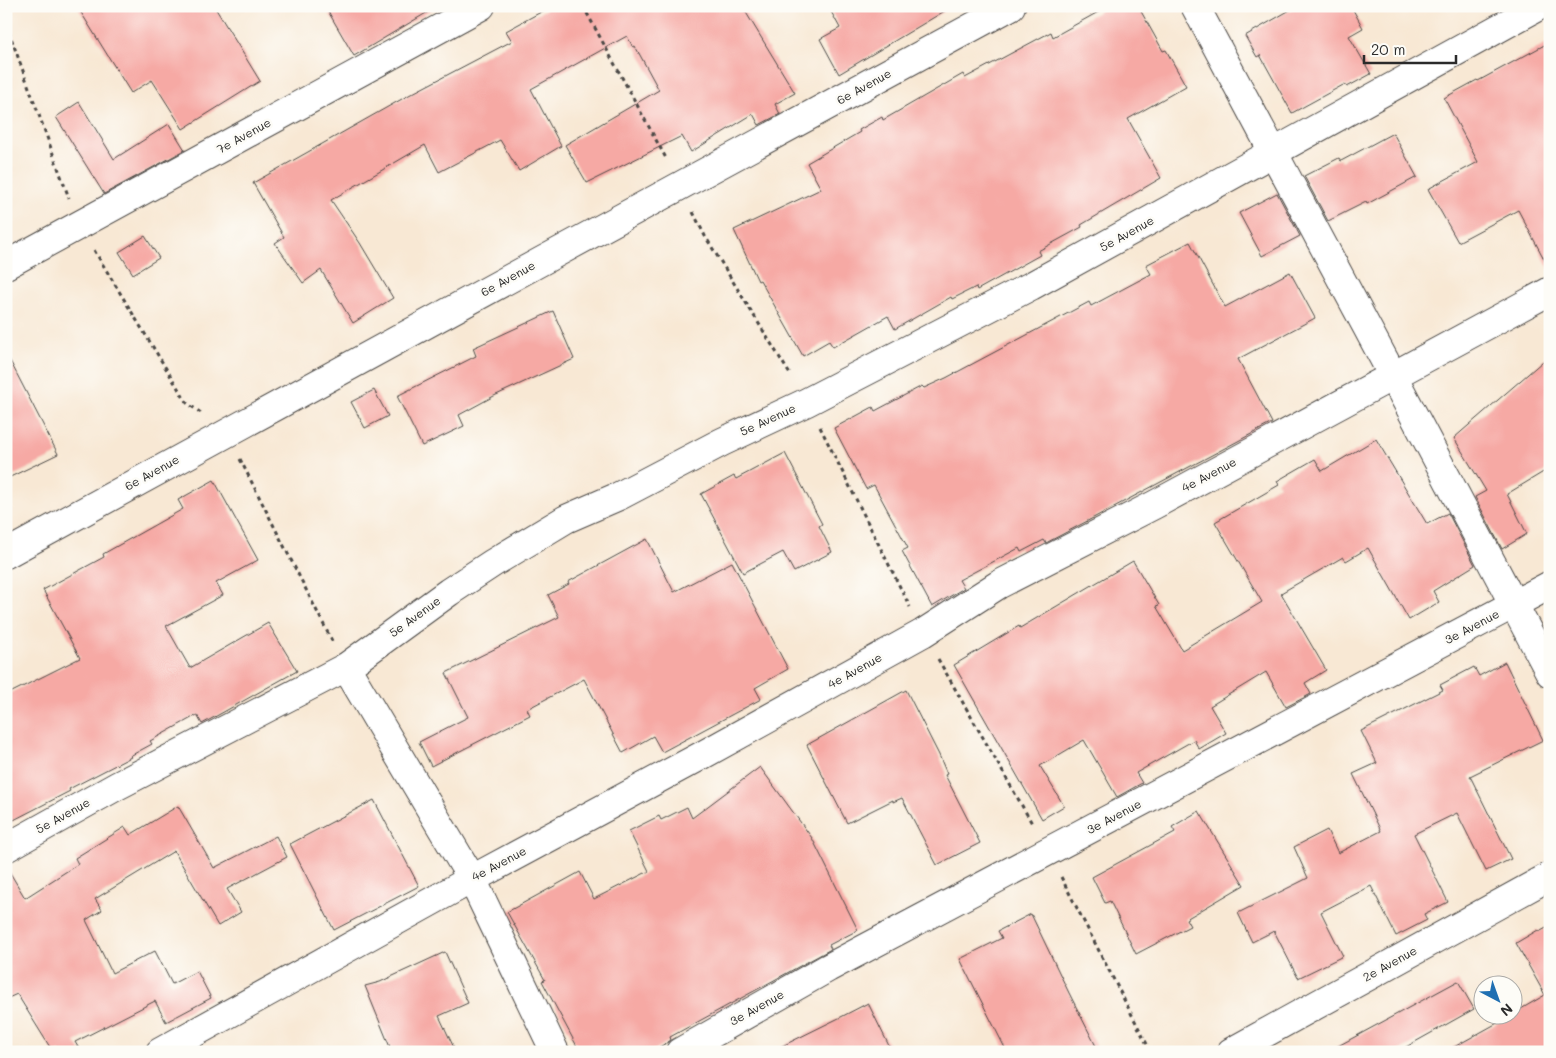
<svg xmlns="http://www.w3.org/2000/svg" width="1556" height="1058" font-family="Mali,sans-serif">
<rect width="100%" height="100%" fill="#fdfcf7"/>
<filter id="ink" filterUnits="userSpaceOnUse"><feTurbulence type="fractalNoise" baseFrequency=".02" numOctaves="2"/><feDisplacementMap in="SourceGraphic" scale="10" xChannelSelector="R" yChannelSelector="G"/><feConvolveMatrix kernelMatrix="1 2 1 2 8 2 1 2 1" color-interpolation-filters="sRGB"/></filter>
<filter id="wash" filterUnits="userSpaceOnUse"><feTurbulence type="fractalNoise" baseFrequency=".0096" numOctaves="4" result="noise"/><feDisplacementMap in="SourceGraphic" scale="20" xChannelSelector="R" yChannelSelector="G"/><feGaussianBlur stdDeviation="1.12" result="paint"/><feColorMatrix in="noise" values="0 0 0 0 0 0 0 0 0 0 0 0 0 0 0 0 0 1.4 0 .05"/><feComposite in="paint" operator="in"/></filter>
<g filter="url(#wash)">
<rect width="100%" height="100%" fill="#f8e8d4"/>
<g id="blocks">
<!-- building -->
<g fill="#f6a9a4">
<path d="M 77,6 L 214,6 L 260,81 L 183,129 L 152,80 L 131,93 Z"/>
<path d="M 325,6 L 438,6 L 354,56 Z"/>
<path d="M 552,6 L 742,6 L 795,93 L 775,104 L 780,114 L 759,125 L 753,114 L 691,152 L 682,136 L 587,183 L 565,145 L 659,90 L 635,46 L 633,47 L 627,36 L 531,89 L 561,146 L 519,171 L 500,140 L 439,172 L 425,145 L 331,200 L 360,243 L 393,298 L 353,323 L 321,270 L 303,283 L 275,243 L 284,237 L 253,183 L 409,95 L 512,41 L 506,31 Z"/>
<path d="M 828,6 L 953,6 L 839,74 L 820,39 L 840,28 Z"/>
<path d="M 1109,6 L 1138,6 L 1163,51 L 1166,50 L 1186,86 L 1128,119 L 1161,178 L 1081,225 L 1082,227 L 1038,251 L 1040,255 L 977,290 L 976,287 L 952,299 L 951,297 L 895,329 L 888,316 L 833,347 L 829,341 L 803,356 L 760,280 L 758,281 L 734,230 L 821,189 L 807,163 L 860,132 L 859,130 L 882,117 L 883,120 L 963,74 L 965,78 L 1051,32 L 1053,37 Z"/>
<path d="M 1297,6 L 1351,6 L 1363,28 L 1349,36 L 1371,74 L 1347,87 L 1345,84 L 1292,113 L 1260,55 L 1257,57 L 1245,36 Z"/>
<path d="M 1550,42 L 1550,270 L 1518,210 L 1458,242 L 1428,189 L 1478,162 L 1444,98 L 1477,80 L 1478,81 Z"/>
<path d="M 79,102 L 114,159 L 169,124 L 185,150 L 104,194 L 56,117 Z"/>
<path d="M 1393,133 L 1417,177 L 1367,204 L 1366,202 L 1328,221 L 1304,176 L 1339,158 L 1341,161 Z"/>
<path d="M 1277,193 L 1300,236 L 1262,256 L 1239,213 Z"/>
<path d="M 145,236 L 159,258 L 133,274 L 119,252 Z"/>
<path d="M 1190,242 L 1225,307 L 1290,272 L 1315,318 L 1238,359 L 1272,423 L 1046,543 L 1044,540 L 1021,552 L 1019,548 L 959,580 L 964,588 L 932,607 L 902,551 L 908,548 L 874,485 L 866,489 L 834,428 L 873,407 L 875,411 L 922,386 L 924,388 L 946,378 L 1089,302 L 1091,306 L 1151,274 L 1146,265 Z"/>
<path d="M 553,311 L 574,359 L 494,396 L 459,415 L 464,426 L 422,446 L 397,396 L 476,356 L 473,348 Z"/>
<path d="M 6,353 L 58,454 L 6,479 Z"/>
<path d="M 1550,355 L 1550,468 L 1507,494 L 1527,534 L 1502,549 L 1475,497 L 1486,491 L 1454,438 Z"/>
<path d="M 374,390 L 388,416 L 365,428 L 351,402 Z"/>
<path d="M 1376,439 L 1427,524 L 1448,513 L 1475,565 L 1433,591 L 1439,602 L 1409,620 L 1368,548 L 1346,561 L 1343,557 L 1281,593 L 1326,670 L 1305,683 L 1311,694 L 1286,707 L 1266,672 L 1210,706 L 1226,733 L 1199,749 L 1194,740 L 1136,773 L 1142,783 L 1117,797 L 1084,740 L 1040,766 L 1064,806 L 1042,819 L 954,665 L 1019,626 L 1020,628 L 1133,561 L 1159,605 L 1156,606 L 1182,650 L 1262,602 L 1215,522 L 1279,485 L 1277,481 L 1315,459 L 1322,471 Z"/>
<path d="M 785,453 L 822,524 L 819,526 L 832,552 L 794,572 L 783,552 L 743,573 L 701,494 L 734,476 L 736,479 Z"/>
<path d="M 214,480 L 258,560 L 216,583 L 223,595 L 166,626 L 190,668 L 268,623 L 297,671 L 202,724 L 197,715 L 150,741 L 152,744 L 130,756 L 131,757 L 69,789 L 70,791 L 6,824 L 6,695 L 80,658 L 43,590 L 104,557 L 103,554 L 183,509 L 178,500 Z"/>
<path d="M 647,539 L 674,592 L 732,562 L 788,669 L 755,688 L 761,699 L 662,752 L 653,736 L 623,753 L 584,679 L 527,709 L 530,715 L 431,766 L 419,742 L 468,717 L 446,673 L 559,617 L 548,595 L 569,584 L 568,582 Z"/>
<path d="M 1505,662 L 1543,740 L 1470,776 L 1511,859 L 1486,871 L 1457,813 L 1414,834 L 1448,902 L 1424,914 L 1427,920 L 1396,936 L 1371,886 L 1321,912 L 1343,956 L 1298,978 L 1274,931 L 1252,942 L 1238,913 L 1308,878 L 1294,847 L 1327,830 L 1338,853 L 1381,831 L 1353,774 L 1377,763 L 1361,731 L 1443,690 L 1440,685 L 1474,667 L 1479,676 Z"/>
<path d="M 906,690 L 939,755 L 947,774 L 945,775 L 980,843 L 937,865 L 902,798 L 893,802 L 893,800 L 847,823 L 807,745 Z"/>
<path d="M 760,767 L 812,838 L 858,930 L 829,945 L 831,949 L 670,1037 L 671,1040 L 668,1042 L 651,1052 L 580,1052 L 542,981 L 545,980 L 507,912 L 580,872 L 594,899 L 649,871 L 629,831 L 659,816 L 661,820 L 687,807 L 692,818 Z"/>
<path d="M 374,800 L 419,886 L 334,930 L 290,844 Z"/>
<path d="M 178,806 L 214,868 L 276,836 L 287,857 L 227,889 L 241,912 L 218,926 L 174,851 L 95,899 L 102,910 L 86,920 L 112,973 L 155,951 L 172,984 L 197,971 L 211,998 L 166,1022 L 155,1001 L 75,1042 L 81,1052 L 53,1052 L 17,994 L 6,999 L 6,866 L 25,898 L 78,864 L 75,858 L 125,827 L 130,835 Z"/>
<path d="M 1199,811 L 1244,885 L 1186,919 L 1190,926 L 1136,954 L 1110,901 L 1105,903 L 1092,877 L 1175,832 L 1172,827 Z"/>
<path d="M 1031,914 L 1069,993 L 1099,1052 L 1007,1052 L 960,959 L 1002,938 L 998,931 Z"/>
<path d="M 1550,926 L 1550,1052 L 1445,1052 L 1510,1016 L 1514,1016 L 1514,1013 L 1545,995 L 1516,943 L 1538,930 L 1539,932 Z"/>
<path d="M 445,952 L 468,1003 L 439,1016 L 456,1052 L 392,1052 L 365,986 L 380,982 Z"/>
<path d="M 1458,981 L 1474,1009 L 1397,1052 L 1327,1052 Z"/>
<path d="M 868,1003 L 892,1052 L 770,1052 L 841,1017 Z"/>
</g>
</g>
</g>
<g filter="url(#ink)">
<use href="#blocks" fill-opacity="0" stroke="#4a4744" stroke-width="1"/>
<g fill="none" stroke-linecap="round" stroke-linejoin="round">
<defs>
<g id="minor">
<path d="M 1195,6 L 1393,376 L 1550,673"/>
<path d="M 6,265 L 481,6"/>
<path d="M 6,554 C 340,369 676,189 1011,6"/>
<path d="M 346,667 L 472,879 L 555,1052"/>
<path d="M 6,848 L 117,786 L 346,667 L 449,592 L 493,563 L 566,519 L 619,496 L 722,442 L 807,402 L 1031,286 L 1539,6"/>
<path d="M 160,1052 L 472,879 L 699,757 L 923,633 L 998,585 L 1154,505 L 1550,291"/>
<path d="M 680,1052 L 828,968 L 1550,585"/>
<path d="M 1231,1052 L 1550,876"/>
</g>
</defs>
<!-- minor casing -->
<use href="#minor" stroke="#4a4744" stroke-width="30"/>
<!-- path -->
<g stroke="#4a4744" stroke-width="3" stroke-dasharray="4 4" stroke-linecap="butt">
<path d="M 583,6 L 667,160"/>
<path d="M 6,24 L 69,198"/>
<path d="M 693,212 L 705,236 L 791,376"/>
<path d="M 94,250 L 187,403 L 201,413"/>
<path d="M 820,427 L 910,607"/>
<path d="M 240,459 L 332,641"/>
<path d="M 938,659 L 1033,825"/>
<path d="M 1061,877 L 1151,1052"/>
</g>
<!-- minor -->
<use href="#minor" stroke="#fff" stroke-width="28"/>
</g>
</g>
<g text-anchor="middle" stroke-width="5" stroke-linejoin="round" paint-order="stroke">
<!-- street labels -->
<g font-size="12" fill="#2b2b2b" stroke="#fdfcf7">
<text transform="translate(864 87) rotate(-29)" y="4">6e Avenue</text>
<text transform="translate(244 136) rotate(-29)" y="4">7e Avenue</text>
<text transform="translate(1127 234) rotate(-29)" y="4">5e Avenue</text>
<text transform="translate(508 279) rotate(-29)" y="4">6e Avenue</text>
<text transform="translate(768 420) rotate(-25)" y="4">5e Avenue</text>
<text transform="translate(152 473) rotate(-29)" y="4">6e Avenue</text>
<text transform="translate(1209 475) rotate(-28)" y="4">4e Avenue</text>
<text transform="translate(415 617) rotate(-36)" y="4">5e Avenue</text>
<text transform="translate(1472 627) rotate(-28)" y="4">3e Avenue</text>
<text transform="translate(855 671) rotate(-29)" y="4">4e Avenue</text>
<text transform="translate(63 816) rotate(-29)" y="4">5e Avenue</text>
<text transform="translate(1114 817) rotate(-28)" y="4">3e Avenue</text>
<text transform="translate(499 864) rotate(-28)" y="4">4e Avenue</text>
<text transform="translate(1390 964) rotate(-29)" y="4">2e Avenue</text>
<text transform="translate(757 1008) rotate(-29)" y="4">3e Avenue</text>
</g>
</g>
<!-- margin -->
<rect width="1556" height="1058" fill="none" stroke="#fdfcf7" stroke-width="25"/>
<!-- north arrow -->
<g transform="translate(1498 1000) rotate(139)"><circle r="24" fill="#fdfcf7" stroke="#a9a8a5"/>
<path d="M0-4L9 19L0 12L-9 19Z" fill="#1f6fb2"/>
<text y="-8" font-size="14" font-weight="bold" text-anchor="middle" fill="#2b2b2b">N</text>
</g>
<!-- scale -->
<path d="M1364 55v8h92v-8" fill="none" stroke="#2b2b2b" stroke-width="2.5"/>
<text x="1371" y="55" font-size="15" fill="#2b2b2b" stroke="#fdfcf7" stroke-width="4" paint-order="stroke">20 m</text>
</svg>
